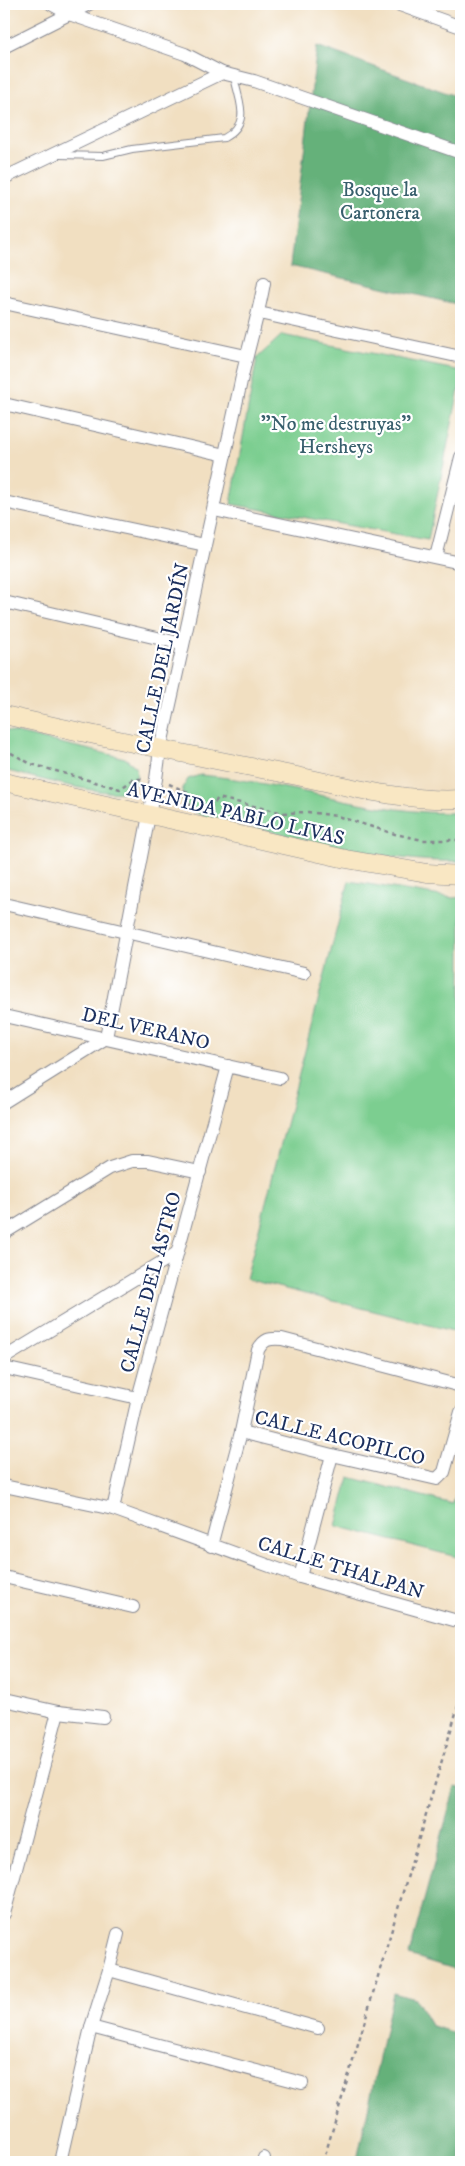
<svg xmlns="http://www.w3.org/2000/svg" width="465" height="2166" font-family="'IM FELL DW Pica',serif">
<rect width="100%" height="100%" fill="#fff"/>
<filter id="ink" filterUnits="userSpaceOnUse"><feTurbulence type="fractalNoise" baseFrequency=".02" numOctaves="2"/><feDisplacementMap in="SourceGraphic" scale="10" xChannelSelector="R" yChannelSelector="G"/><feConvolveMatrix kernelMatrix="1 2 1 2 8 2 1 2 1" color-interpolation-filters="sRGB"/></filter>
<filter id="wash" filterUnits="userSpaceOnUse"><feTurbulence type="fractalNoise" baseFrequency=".0096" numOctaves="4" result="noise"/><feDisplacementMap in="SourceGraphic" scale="20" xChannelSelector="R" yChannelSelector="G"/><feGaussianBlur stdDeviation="1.12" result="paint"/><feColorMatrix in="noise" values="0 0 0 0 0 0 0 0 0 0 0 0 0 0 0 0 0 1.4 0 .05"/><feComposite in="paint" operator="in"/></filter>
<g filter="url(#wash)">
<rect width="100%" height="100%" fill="#f1dfc1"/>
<!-- green -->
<g fill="#7cce90" stroke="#4c7e77">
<path d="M 282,335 L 461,371 L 461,380 L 428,540 L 231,504 L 257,358 Z"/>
<path d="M 4,730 L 125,758 L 136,767 C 137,777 137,786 127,791 C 112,799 25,775 4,770 Z"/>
<path d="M 200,775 C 288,782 373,815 461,813 L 461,861 C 378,864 286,832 205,817 L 192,811 L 182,799 L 183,788 L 188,779 Z"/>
<path d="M 349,881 L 453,898 L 461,897 L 461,1333 L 246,1279 Z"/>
<path d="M 461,1473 L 461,1558 L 336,1526 L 349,1477 L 453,1504 Z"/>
</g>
<!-- forest -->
<g fill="#65b17a" stroke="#40706c">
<path d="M 317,46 L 461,98 L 461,305 L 290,266 Z"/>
<path d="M 455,1787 L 461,1788 L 461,1971 L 409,1955 Z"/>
<path d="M 393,1993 L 416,1999 L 432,2026 L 461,2035 L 461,2162 L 363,2162 L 357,2160 Z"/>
</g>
</g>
<g filter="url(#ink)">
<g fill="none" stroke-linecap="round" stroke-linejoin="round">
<defs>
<path id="lane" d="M 59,155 L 103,156 L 132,149 L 224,138 C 253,122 238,101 234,76"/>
<g id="street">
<path d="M 51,4 L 69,14 L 185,54 L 222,73 L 254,81 L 461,153"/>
<path d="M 397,4 L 461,27"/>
<path d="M 4,47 L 89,4"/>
<path d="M 4,178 L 222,73"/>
<path d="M 4,303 L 246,356"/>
<path d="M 259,313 L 461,357"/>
<path d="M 4,404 L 225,455"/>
<path d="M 4,502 L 205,545"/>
<path d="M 214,510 L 461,563"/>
<path d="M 436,557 L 461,457"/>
<path d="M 4,602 L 183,644"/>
<path d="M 4,904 L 304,973"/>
<path d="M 4,1016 L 280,1078"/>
<path d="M 4,1102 L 106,1038 L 156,779 L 160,750 C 187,629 214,508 240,386 C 247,351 258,318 264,283"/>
<path d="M 4,1233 L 110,1168 L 132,1161 L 148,1161 L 200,1172"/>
<path d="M 4,1358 L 177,1253"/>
<path d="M 4,1368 L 138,1398"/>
<path d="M 241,1432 L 332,1455 L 437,1479 L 444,1472 L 461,1412"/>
<path d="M 4,1486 L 113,1509 L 300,1577 L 461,1622"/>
<path d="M 113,1509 L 138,1398 L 228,1066"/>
<path d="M 211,1546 L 241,1432 L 258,1350 C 264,1339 269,1338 282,1339 L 461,1386"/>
<path d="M 4,1577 L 133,1607"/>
<path d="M 300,1577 L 332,1455"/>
<path d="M 4,1700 L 58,1712 L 103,1717"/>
<path d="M 4,1914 L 58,1712"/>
<path d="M 109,1970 L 318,2028"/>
<path d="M 91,2027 L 302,2083"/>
<path d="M 60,2162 L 91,2027 L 109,1970 L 118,1934"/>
<path d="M 263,2162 L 264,2158"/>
</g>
<g id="secondary">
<path d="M 4,715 C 101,737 199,757 297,776 C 350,787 406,802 461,799"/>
<path d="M 4,782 L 346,859 L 427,873 L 461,875"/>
</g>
</defs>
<!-- lane casing -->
<use href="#lane" stroke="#868790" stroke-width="8"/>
<!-- street casing -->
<use href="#street" stroke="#868790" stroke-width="14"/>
<!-- secondary casing -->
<use href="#secondary" stroke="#868790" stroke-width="19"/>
<!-- path -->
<g stroke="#868790" stroke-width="2.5" stroke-dasharray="4 4" stroke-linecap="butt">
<path d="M 4,749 L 31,764 L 120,789 L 134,779 L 142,779"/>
<path d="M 169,784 L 187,792 L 189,804 L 196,808"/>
<path d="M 201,809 L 213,805 L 218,798 L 284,813 L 308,812 L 337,816 L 395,834 L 423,840 L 461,840"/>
<path d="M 323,2162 L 461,1696"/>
</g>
<!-- lane -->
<use href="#lane" stroke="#fff" stroke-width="6"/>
<!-- street -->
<use href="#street" stroke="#fff" stroke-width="12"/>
<!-- secondary -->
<use href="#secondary" stroke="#f9e7c3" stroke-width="18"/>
</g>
</g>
<g text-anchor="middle" stroke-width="4.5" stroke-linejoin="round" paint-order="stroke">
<!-- park labels -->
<g font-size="20" fill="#385f6d" stroke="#fff">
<text x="380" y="196">Bosque la<tspan x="380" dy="23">Cartonera</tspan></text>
<text x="336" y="430">"No me destruyas"<tspan x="336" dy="23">Hersheys</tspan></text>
</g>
<!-- street labels -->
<g font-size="20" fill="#1b2f5e" stroke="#fff">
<text transform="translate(162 658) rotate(-78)" y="7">CALLE DEL JARDÍN</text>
<text transform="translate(236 813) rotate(13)" y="7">AVENIDA PABLO LIVAS</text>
<text transform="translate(146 1028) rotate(13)" y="7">DEL VERANO</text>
<text transform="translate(150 1282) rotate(-75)" y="7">CALLE DEL ASTRO</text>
<text transform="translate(340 1437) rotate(14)" y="7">CALLE ACOPILCO</text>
<text transform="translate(341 1567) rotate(17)" y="7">CALLE THALPAN</text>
</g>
</g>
<!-- margin -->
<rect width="465" height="2166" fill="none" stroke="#fff" stroke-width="20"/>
</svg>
